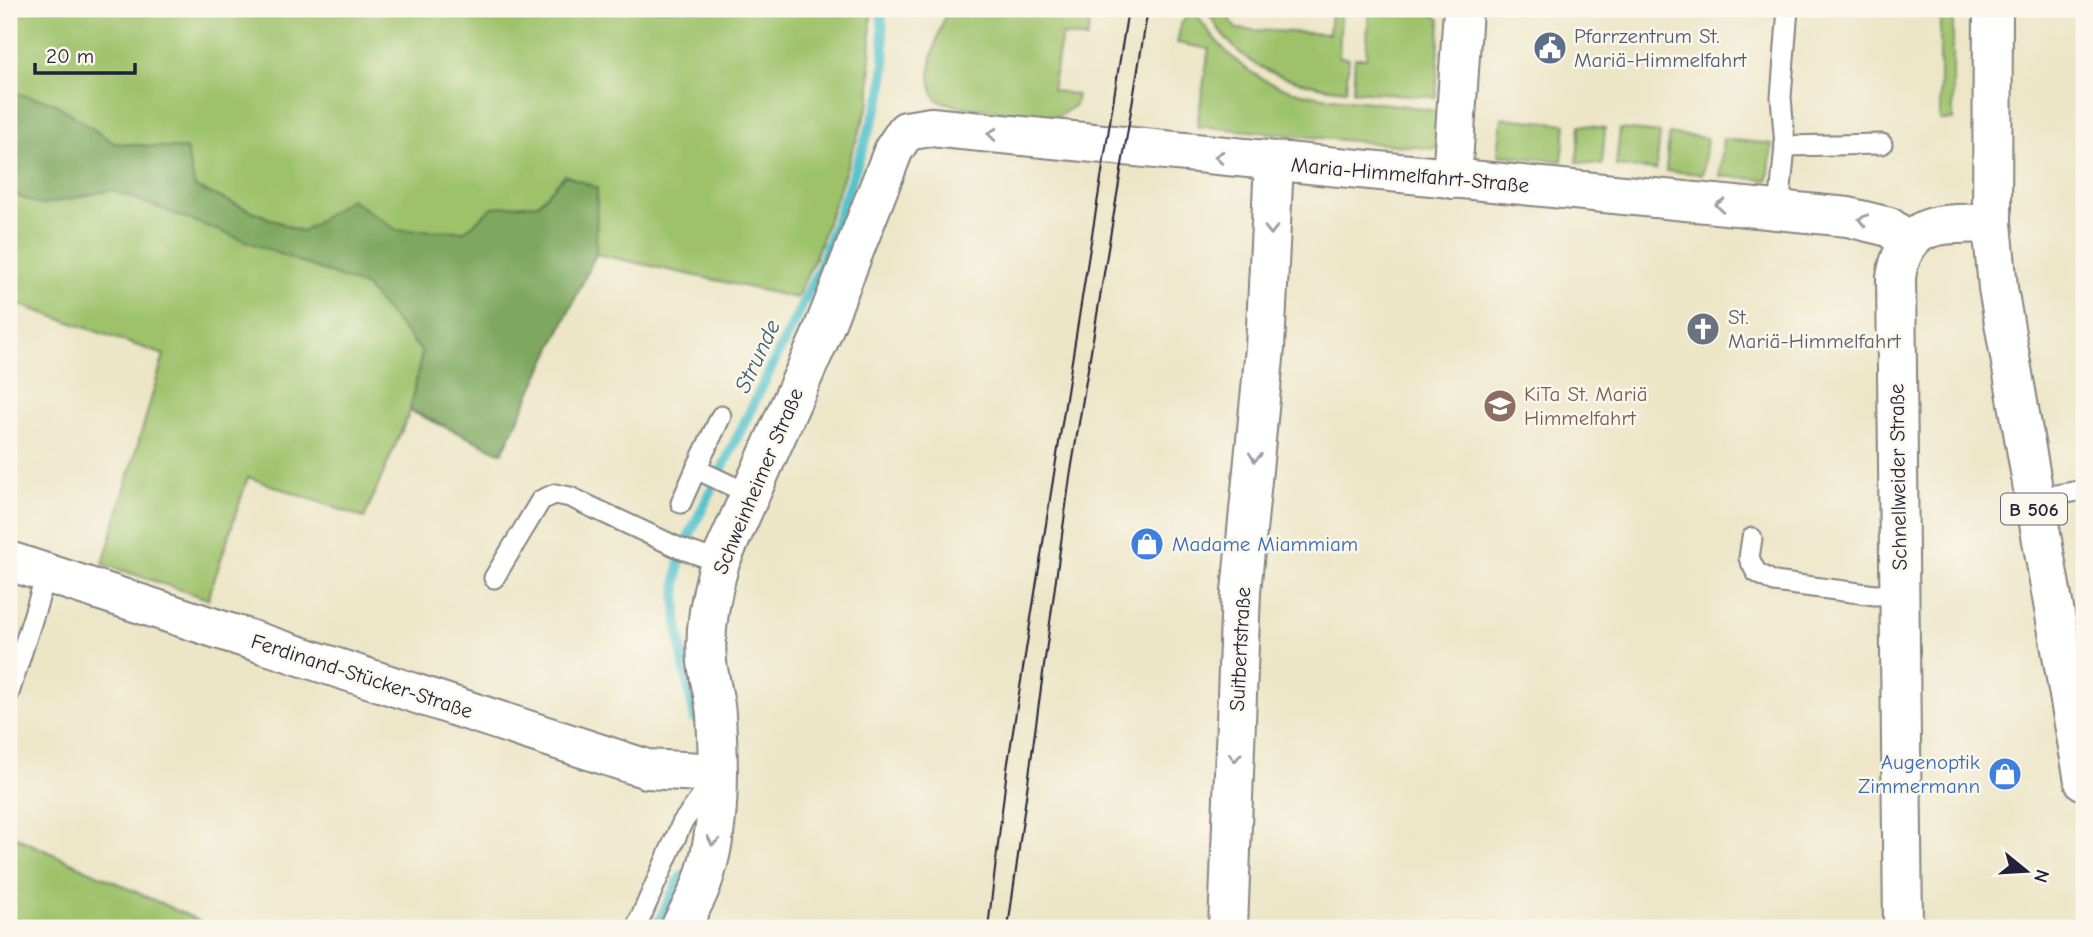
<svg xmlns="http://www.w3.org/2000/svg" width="2093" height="937" font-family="'Comic Neue',sans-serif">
<rect width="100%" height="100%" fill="#fbf7ec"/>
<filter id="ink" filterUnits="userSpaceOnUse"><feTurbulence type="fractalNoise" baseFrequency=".0143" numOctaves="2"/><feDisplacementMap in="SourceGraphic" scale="14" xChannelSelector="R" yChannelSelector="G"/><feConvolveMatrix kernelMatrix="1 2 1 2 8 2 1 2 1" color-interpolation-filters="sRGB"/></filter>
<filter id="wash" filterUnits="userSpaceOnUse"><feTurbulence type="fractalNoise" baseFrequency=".00686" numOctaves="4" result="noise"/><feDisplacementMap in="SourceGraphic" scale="28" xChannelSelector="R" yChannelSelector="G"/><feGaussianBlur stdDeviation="1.57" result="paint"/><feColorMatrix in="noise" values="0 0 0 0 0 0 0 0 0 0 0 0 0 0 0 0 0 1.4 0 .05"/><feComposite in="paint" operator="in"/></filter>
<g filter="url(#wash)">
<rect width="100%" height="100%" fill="#ece5c6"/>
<!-- green -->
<g fill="#9ec26b" stroke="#607253" stroke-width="2">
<path d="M 9,9 L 871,9 L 870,101 L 815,258 L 797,298 L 596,254 L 502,453 L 410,411 L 364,518 L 248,477 L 208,599 L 103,564 L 164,355 L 9,301 Z"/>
<path d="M 947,9 L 1092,9 L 1087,39 L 1062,35 L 1052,90 L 1077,95 L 1075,105 L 1058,117 L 961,107 L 937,100 C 920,73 939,37 947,9 Z"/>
<path d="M 1193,9 C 1263,120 1331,88 1440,112 L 1436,149 L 1197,126 L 1209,49 L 1177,43 L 1181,24 Z"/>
<path d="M 1207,9 L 1224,9 L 1236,29 L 1329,34 L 1331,9 L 1430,12 L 1440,20 L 1436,97 L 1353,91 L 1355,58 L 1366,58 L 1369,12 L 1341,11 L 1339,57 L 1349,58 L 1346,90 C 1285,83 1236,68 1207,9 Z"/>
<rect x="1940" y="9" width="13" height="111"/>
<path d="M 1502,118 L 1566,124 L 1562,161 L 1498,155 Z"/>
<path d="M 1580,125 L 1605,128 L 1602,165 L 1577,162 Z"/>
<path d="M 1620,129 L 1660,133 L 1656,170 L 1616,166 Z"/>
<path d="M 1669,134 L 1707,138 L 1703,174 L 1666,171 Z"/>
<path d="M 1723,139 L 1772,144 L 1768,180 L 1720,176 Z"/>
<path d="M 9,834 L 215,928 L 9,928 Z"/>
</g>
<!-- forest -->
<path fill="#7ea85f" stroke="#50654d" stroke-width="2" d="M 9,92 L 53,102 L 114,143 L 186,149 L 195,187 L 302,232 L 350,199 L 397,230 L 465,231 L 493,207 L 538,204 L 565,175 L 597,188 L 596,254 L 502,453 L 410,410 L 422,352 L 366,287 L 112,190 L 41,205 L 9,193 Z"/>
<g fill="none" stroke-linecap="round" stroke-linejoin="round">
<!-- stream -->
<g stroke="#56c3cd" stroke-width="10">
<path d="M 695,719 C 686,671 670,615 679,565 C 681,555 687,544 690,534 L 819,270 L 882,94 L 885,63 L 881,9"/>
<path d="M 656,928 L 682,875"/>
</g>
</g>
</g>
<g filter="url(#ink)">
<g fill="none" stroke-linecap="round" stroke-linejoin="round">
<defs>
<g id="service">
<path d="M 1785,146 L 1882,144"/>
<path d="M 1779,210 L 1785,146 L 1781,97 L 1788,9"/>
<path d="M 721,416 L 696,469 L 749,494"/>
<path d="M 2033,499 L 2084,490"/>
<path d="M 681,503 L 696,469"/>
<path d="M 1752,538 L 1749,558 L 1756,572 L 1774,582 L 1875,595 L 1899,594"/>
<path d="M 494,578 L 541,500 L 555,494 L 570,497 L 679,548 L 720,562"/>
<path d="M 9,693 L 47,573"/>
<path d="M 636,928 L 682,823 L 714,780"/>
</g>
<g id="minor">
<path d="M 1452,179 L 1463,9"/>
<path d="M 9,561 L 647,769 L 718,773"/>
<path d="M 680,928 C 688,912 698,896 703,880 C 721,828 719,769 716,715 C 715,697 709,680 707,662 C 704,628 711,595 720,562 L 820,338 L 894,149 L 906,131 L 931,127 L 1848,217 L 1889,227 L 1908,241"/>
<path d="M 1228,928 L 1241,592 L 1265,348 L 1274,162"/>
<path d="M 1903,928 L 1896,277 C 1906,217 1943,225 1992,223"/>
</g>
<path id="primary" d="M 1993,9 L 1992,223 L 1998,288 L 2084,781"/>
</defs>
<!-- service casing -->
<use href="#service" stroke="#878480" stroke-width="23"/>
<!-- minor casing -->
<use href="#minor" stroke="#878480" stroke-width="42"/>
<!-- primary casing -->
<use href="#primary" stroke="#878480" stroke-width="42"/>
<!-- service -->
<use href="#service" stroke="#fff" stroke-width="19"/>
<!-- minor -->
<use href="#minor" stroke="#fff" stroke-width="38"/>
<!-- primary -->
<use href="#primary" stroke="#fff" stroke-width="38"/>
<!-- tram -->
<g stroke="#22223b" stroke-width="2">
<path d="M 988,928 L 1007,769 L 1128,9"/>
<path d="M 1008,928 L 1070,477 L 1148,9"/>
</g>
</g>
<!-- one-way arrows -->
<defs><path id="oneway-chevron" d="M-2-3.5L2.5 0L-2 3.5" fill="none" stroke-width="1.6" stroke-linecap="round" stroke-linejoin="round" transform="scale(1.75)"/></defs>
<g stroke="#9c9ca7">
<use href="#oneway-chevron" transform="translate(992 134) rotate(-174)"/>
<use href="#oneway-chevron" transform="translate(1219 157) rotate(-175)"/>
<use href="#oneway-chevron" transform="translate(1720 205) rotate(-175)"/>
<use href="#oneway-chevron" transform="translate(1863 220) rotate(-167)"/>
<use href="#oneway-chevron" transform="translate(1271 230) rotate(90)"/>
<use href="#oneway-chevron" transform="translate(1255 457) rotate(96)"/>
<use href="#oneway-chevron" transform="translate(1235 757) rotate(92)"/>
<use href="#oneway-chevron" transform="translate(713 841) rotate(102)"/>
</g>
</g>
<!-- icons -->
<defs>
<symbol id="civic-disc" viewBox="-11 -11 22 22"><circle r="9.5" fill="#5c6f8a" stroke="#fbf7ec"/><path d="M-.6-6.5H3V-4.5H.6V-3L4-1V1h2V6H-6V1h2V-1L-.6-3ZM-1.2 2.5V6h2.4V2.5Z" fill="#fff"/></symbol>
<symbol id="church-disc" viewBox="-11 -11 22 22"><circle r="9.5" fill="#6b7280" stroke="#fbf7ec"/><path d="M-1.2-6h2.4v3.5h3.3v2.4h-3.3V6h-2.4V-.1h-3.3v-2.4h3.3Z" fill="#fff"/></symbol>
<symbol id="school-disc" viewBox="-11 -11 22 22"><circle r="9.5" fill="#8d6e63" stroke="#fbf7ec"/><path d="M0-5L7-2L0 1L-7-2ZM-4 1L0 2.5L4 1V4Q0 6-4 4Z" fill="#fff"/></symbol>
<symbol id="shop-disc" viewBox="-11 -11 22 22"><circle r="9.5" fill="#3f7fe0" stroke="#fbf7ec"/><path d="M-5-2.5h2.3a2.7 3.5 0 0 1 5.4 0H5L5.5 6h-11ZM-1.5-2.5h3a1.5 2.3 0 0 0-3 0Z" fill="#fff"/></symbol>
</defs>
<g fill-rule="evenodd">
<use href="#civic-disc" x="1531" y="29" width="38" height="38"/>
<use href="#church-disc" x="1684" y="310" width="38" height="38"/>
<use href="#school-disc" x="1481" y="387" width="38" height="38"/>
<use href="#shop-disc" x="1128" y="525" width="38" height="38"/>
<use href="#shop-disc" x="1986" y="755" width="38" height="38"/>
</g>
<g text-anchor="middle" stroke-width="5" stroke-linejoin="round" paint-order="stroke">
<!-- shield labels -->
<rect fill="#fbf7ec" stroke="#636270" stroke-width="2" x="2001" y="493.5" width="66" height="31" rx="5"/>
<g font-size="19" font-weight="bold" fill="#22223b">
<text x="2034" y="516">B 506</text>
</g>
<!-- service labels -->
<g font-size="21" fill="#4e5e75" stroke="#fbf7ec" text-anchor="start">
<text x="1574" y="43">Pfarrzentrum St.<tspan x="1574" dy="24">Mariä-Himmelfahrt</tspan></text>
</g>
<!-- street labels -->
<g font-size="21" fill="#22223b" stroke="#fbf7ec">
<text transform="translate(1410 175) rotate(5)" y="7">Maria-Himmelfahrt-Straße</text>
<text transform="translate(1898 477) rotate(-91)" y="7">Schnellweider Straße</text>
<text transform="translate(758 481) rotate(-67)" y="7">Schweinheimer Straße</text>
<text transform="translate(1240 649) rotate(-87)" y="7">Suitbertstraße</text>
<text transform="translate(362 676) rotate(18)" y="7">Ferdinand-Stücker-Straße</text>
</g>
<!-- worship labels -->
<g font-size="21" fill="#5b616d" stroke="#fbf7ec" text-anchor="start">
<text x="1728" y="324">St.<tspan x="1728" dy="24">Mariä-Himmelfahrt</tspan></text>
</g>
<!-- education labels -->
<g font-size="21" fill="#785e54" stroke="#fbf7ec" text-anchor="start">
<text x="1524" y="401">KiTa St. Mariä<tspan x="1524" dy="24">Himmelfahrt</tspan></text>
</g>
<!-- shop labels -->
<g font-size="21" fill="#366cbe" stroke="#fbf7ec" text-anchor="start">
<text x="1172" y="551">Madame Miammiam</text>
<text x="1980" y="769" text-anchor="end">Augenoptik<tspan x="1980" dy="24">Zimmermann</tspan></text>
</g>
<!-- water labels -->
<g font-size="23" font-style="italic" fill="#345a6e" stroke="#fbf7ec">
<text transform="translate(757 356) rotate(-65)" y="8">Strunde</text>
</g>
</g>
<!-- margin -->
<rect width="2093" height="937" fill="none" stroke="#fbf7ec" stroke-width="35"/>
<!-- north arrow -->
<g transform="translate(2026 871) rotate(108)" stroke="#fbf7ec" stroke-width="5" paint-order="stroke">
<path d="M0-5L12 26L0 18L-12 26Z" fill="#22223b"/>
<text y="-10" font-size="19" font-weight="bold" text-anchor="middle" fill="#22223b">N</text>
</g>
<!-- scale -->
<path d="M35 63v10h100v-10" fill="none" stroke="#22223b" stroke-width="3.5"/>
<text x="46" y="63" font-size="21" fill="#22223b" stroke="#fbf7ec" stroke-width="5" paint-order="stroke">20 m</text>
</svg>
